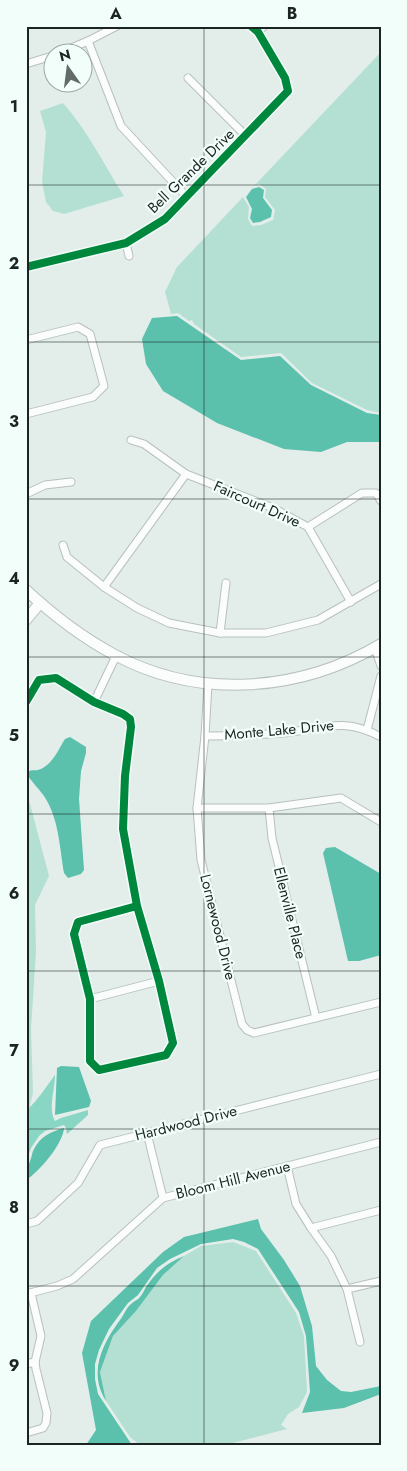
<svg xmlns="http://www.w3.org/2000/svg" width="407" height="1471" font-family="Jost,sans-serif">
<rect width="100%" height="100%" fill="#e3eeeb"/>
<!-- green -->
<g fill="#b4e0d3">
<path d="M 381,52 L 381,413 L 367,410 L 312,383 L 281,353 L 241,357 L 194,324 L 192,320 L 189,321 L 178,313 L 171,314 L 165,292 L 177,267 L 243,197 L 249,207 L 248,219 L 252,226 L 261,225 L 273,220 L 275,210 L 265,197 L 266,189 L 259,184 L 254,186 Z"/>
<path d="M 63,103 C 88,131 104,165 124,196 L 64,214 L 53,211 L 46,202 L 42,182 L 46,132 L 40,111 Z"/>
<path d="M 26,798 L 29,800 L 49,876 L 35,905 L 36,952 L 31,1029 L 33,1093 L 29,1109 L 26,1110 Z"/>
<path d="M 233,1242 L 256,1251 L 296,1313 L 304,1336 L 307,1392 L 299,1407 L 288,1414 L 281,1425 L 287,1429 L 225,1445 L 140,1445 L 130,1437 L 106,1401 L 100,1372 L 113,1336 L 136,1311 L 163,1275 L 184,1256 L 201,1246 Z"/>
</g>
<!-- forest -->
<path fill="#89d6c4" d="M 55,1075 C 55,1090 48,1108 55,1121 L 61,1118 L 88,1110 L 88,1115 L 67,1134 L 66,1128 L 64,1125 L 45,1131 L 39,1136 L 31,1148 L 26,1162 L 26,1110 C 34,1106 48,1084 55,1075 Z"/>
<!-- water -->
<g fill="#5bc0ac">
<path d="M 259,187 L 264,190 L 263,198 L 272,210 L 271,217 L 260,222 L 253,223 L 250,218 L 252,209 L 246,197 L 252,189 Z"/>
<path d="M 177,316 L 241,360 L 280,356 L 311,385 L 367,413 L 381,415 L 381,442 L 347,442 L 321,452 L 284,449 L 217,423 L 163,391 L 146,364 L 142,339 L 152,318 Z"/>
<path d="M 70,737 L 86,747 L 86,753 L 81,771 L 79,799 L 84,870 L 81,874 L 68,878 L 64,873 C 60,850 59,822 47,801 C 43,792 28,779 27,773 C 31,769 33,771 38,770 C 52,766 58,750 65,739 Z"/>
<path d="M 335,847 L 381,874 L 381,955 L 359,961 L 348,961 L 323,853 L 326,848 Z"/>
<path d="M 61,1066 L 79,1067 L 91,1101 L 89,1107 L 55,1115 L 57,1068 Z"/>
<path d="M 64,1128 C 63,1144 39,1172 26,1180 C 26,1169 27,1170 30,1161 C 32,1157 32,1152 34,1149 C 41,1136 50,1132 64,1128 Z"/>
<path d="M 258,1219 L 261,1229 L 284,1260 L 300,1286 L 312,1326 L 316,1366 L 327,1380 L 341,1391 L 351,1392 L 381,1386 L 381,1394 L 344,1408 L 302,1413 L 310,1392 L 306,1336 L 299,1312 L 258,1249 L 244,1242 L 233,1239 L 201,1244 L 170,1259 L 157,1268 L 138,1295 L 128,1303 L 109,1329 L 99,1350 L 95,1364 L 95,1379 L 98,1394 L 132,1445 L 86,1445 L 96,1430 L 82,1353 L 91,1321 L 163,1252 L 184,1237 Z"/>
<path d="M 184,1256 L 163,1275 L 136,1311 L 113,1336 L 100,1372 L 106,1401 C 88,1373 102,1344 120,1320 C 124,1315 126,1308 131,1304 C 134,1301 138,1300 140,1297 C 143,1294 144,1290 146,1287 C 156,1272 167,1263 184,1256 Z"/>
</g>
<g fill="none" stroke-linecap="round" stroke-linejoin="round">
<defs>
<g id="street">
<path d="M 258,32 L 264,26"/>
<path d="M 88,41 L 121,126 L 186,196"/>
<path d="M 62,52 L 88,41 L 117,26"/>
<path d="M 26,64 L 52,56"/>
<path d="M 188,78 L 246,136"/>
<path d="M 126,243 L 129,256"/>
<path d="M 26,267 L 126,243 L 165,219 L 288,91 L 285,78 L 258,32 L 251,26"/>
<path d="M 26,340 L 78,327 L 90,334 L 104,386 L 93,397 L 26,414"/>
<path d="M 131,440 L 144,444 L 186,474 L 273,508 L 308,527 L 351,602"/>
<path d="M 26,494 L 45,485 L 71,482"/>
<path d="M 308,527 L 362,493 L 376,493 L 381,501"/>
<path d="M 63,545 L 67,557 L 104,587 L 137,608 L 169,623 L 220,633 L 266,633 L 318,620 L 381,584"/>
<path d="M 104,587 L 186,474"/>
<path d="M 220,633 L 226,583"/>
<path d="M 375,648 L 381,666"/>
<path d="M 208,684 L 205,736 L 197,808 L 201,860 L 242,1024 L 247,1030 L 254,1033 L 381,1002"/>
<path d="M 26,702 L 39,680 L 56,678 L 94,702 L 123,714 L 130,719 L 131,727 L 125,776 L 123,829 L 137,906 L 159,981 L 173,1043 L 166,1055 L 99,1070 L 90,1061 L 90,999 L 74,934 L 78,922 L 137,906"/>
<path d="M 94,702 L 116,656"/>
<path d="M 367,730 L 381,676"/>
<path d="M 205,736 C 231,736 257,735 283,733 C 322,729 343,716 381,737"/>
<path d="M 197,808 L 269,808 L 341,798 L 381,822"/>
<path d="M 269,808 L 272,838 L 316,1018"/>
<path d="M 90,999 L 159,981"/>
<path d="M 147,1133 L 163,1198"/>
<path d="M 287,1166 L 296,1204 L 311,1228 L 331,1256 L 347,1289 L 360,1342"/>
<path d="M 26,1224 L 37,1221 L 78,1183 L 100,1145 L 381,1074"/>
<path d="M 311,1228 L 381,1210"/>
<path d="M 347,1289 L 381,1281"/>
<path d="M 26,1294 L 57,1286 L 73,1279 L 163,1198 L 381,1142"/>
<path d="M 26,1364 L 35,1362"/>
<path d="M 26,1433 L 43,1428 L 46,1423 L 47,1413 L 36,1369 L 35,1362 L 41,1336 L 31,1293"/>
</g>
<g id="secondary">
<path d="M 26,590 C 53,615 83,638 115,655 C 199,700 300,692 381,644"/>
<path d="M 26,620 L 40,603"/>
</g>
</defs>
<!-- street casing -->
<use href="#street" stroke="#b8c0be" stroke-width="9"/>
<!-- secondary casing -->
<use href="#secondary" stroke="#b8c0be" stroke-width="12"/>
<!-- street -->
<use href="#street" stroke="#fbfcfc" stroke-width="7"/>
<!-- secondary -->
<use href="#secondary" stroke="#fbfcfc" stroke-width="10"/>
<defs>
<g id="cycleway">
<path d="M 26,267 L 126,243 L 165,219 L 288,91 L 285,78 L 258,32 L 251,26"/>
<path d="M 26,702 L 39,680 L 56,678 L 94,702 L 123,714 L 130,719 L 131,727 L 125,776 L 123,829 L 137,906 L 159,981 L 173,1043 L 166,1055 L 99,1070 L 90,1061 L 90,999 L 74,934 L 78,922 L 137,906"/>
</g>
</defs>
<!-- cycleway casing -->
<use href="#cycleway" stroke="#f2fefa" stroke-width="11"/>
<!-- cycleway -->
<use href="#cycleway" stroke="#00873e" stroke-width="8"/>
</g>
<!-- grid -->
<path fill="none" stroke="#1c2422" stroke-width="1" stroke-opacity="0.55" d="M 204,26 L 204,1445M 26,185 L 381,185M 26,342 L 381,342M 26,499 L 381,499M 26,657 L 381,657M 26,814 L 381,814M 26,971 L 381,971M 26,1129 L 381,1129M 26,1286 L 381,1286"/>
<g text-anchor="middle" stroke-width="4.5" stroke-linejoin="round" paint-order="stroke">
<!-- street labels -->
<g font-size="15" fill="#1c2422" stroke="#f2fefa">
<text transform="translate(191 171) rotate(-44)" y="5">Bell Grande Drive</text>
<text transform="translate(257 504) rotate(24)" y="5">Faircourt Drive</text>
<text transform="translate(279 730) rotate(-5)" y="5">Monte Lake Drive</text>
<text transform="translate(290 913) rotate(76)" y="5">Ellenville Place</text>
<text transform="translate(218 927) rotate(76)" y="5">Lornewood Drive</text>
<text transform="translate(186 1123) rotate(-14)" y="5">Hardwood Drive</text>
<text transform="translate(233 1180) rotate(-14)" y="5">Bloom Hill Avenue</text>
</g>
</g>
<!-- border -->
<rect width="407" height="1471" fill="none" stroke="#f2fefa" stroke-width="55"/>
<!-- north arrow -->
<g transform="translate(68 68) rotate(346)"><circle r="24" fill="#f2fefa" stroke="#9ca7a4"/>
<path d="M0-4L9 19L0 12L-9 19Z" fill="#626b68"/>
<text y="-8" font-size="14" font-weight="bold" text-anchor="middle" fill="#1c2422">N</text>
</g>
<rect x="28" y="28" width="352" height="1416" fill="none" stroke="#1c2422" stroke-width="2"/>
<g font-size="16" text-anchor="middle" font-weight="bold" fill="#1c2422">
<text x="116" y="19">A</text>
<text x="292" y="19">B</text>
<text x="14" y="112">1</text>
<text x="14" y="269">2</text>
<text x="14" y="427">3</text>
<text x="14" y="584">4</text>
<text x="14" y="741">5</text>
<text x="14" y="899">6</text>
<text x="14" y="1056">7</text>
<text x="14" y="1213">8</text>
<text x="14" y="1371">9</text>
</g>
</svg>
